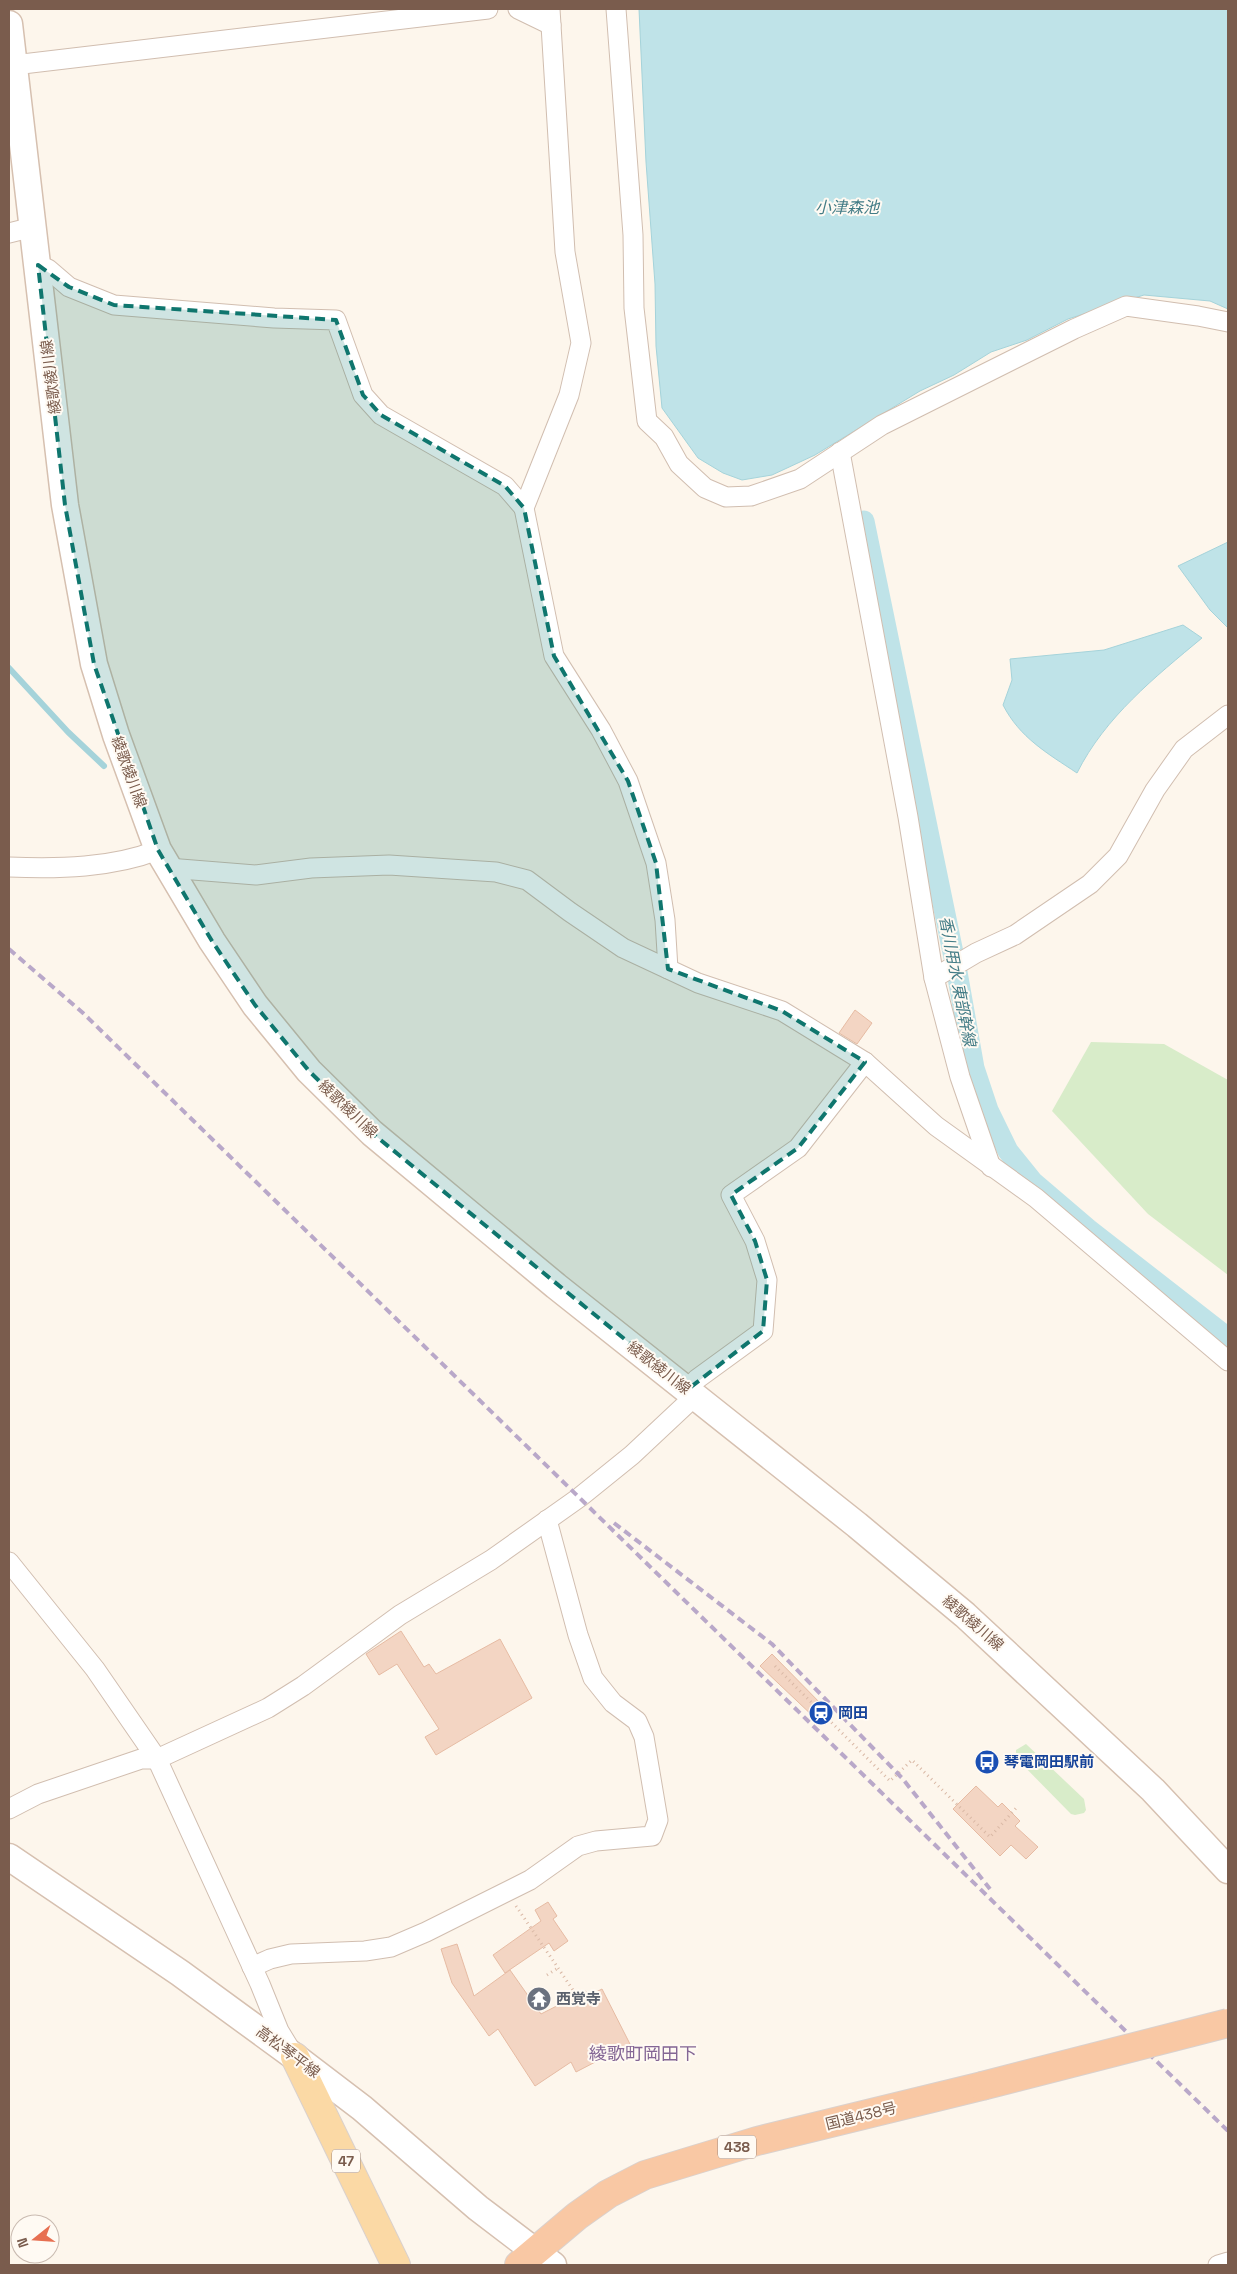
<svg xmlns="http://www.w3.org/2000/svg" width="1237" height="2274" font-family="'Space Grotesk','Noto Sans JP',sans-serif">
<rect width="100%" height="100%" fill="#fdf6ec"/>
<!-- green -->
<g fill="#d8ecc9">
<path d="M 1091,1042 L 1164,1044 L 1228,1080 L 1228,1275 L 1148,1214 L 1052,1111 Z"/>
<path d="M 1026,1744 L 1084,1799 L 1086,1810 L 1084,1813 L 1075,1815 L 1071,1814 L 1016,1758 L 1016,1750 Z"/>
</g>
<!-- water -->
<g fill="#bfe3e8" stroke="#a5d3da">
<path d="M 639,9 L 1228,9 L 1228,309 L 1210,301 L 1144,295 L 1068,319 L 1027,340 L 991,352 L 954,375 L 920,391 L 815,455 L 772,475 L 742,480 L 723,473 L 698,458 L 662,408 L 656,346 L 655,284 L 646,162 Z"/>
<path d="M 1228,542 L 1228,628 L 1210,610 L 1178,566 Z"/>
<path d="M 1183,625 L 1202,638 C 1155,677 1105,717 1077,773 C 1047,753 1020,738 1003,705 L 1012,680 L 1010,659 L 1104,650 Z"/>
</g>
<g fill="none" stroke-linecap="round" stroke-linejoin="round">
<!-- stream -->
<path stroke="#a5d3da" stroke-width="6" d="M 9,668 L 68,732 L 104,766"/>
<!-- canal -->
<path stroke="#bfe3e8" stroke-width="21" d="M 864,521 L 957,972 L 974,1068 L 988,1110 L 1008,1151 L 1033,1182 L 1088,1229 L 1228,1338"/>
</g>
<!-- building -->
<g fill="#f3d5c3" stroke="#e6bba3">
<path d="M 855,1010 L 872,1023 L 857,1044 L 839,1033 Z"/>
<path d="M 401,1631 L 424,1667 L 429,1664 L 436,1674 L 500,1639 L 532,1698 L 436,1755 L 425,1737 L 439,1729 L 397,1664 L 379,1675 L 366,1654 Z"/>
<path d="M 772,1654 L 826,1709 L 816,1719 L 760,1666 Z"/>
<path d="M 976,1786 L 998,1807 L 1002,1803 L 1020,1821 L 1015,1826 L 1038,1847 L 1026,1859 L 1011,1845 L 1000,1856 L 953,1809 Z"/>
<path d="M 548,1902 L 557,1916 L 553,1919 L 568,1941 L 554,1951 L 549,1943 L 505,1973 L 493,1955 L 541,1921 L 535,1910 Z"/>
<path d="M 457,1944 L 474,1996 L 510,1970 L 541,2014 L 586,1991 L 588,1996 L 602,1989 L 630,2044 L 576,2072 L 571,2062 L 535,2086 L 498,2029 L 489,2036 L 452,1983 L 441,1949 Z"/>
</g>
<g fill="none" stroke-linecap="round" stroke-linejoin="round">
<defs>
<g id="minor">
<path d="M 518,9 L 551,25"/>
<path d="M 550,9 L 565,252 L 581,343 L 569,395 L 524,508 L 554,656 L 601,730 L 628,781 L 656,863 L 665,920 L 668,969"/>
<path d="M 616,9 L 633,235 L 634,308 L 647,421 L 664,437 L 679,464 L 705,488 L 726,497 L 751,496 L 800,479 L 882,425 L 1074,329 L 1126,306 L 1198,316 L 1228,322"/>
<path d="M 14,65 L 488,9"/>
<path d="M 9,233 L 33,227"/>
<path d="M 38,265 L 48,269 L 69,287 L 114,305 L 274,318 L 336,320 L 363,395 L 381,415 L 505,486 L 524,508"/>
<path d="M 840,452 L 908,817 L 934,978 L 960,1077 L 991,1167"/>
<path d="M 9,867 C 59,869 112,868 158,850"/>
<path d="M 168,868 L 256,875 L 311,868 L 389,865 L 496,872 L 527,880 L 570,912 L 623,948 L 698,983 L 782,1011 L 865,1062 L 936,1126 L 1036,1198 L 1228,1361"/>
<path d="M 934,978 L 976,953 L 1015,935 L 1090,884 L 1118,856 L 1155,790 L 1184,749 L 1228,715"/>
<path d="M 687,1390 L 697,1379 L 763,1331 L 767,1280 L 755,1241 L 731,1195 L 798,1148 L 865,1062"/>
<path d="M 9,1562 L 95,1669 L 157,1759 L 260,1984 L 279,2031 L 290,2049"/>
<path d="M 9,1809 L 38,1794 L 141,1759 L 157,1759 L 268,1708 L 303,1686 L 400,1615 L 491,1560 L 580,1497 L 632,1455 L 695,1396"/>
<path d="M 252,1967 L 270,1959 L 291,1954 L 365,1951 L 391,1947 L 426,1932 L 530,1880 L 578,1846 L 596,1841 L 652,1836 L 658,1820 L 644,1737 L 637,1721 L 613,1703 L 593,1678 L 578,1635 L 547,1520"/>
<path d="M 1218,2265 L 1228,2262"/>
</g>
<g id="secondary">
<path d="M 9,24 L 65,505 L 94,664 L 116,735 L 158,850 L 212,941 L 255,1005 L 309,1071 L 372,1133 L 556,1286 L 857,1525 L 965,1615 L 1153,1790 L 1228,1870"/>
<path d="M 9,1857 L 180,1973 L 295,2057 L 362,2108 L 478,2208 L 553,2265"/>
</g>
<path id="primary" d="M 295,2057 L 396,2265"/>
<path id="trunk" d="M 519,2265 L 577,2216 L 608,2194 L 645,2175 L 757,2141 L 982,2086"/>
</defs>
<!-- minor casing -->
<use href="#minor" stroke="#d1beb0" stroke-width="21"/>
<!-- secondary casing -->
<use href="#secondary" stroke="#d6c0b0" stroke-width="29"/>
<!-- primary casing -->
<use href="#primary" stroke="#dad1cd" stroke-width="30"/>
<!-- trunk casing -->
<use href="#trunk" stroke="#dad1cd" stroke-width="30"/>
<!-- path -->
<g stroke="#d9b8a5" stroke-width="3" stroke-dasharray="1 4" stroke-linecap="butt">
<path d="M 775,1666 L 890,1781 L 912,1760 L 990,1837 L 1018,1806"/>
<path d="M 516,1906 L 575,1993"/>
<path d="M 547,1975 L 558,1968"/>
</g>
<!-- minor -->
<use href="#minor" stroke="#fff" stroke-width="19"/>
<!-- secondary -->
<use href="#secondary" stroke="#fff" stroke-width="26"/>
<!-- primary -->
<use href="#primary" stroke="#fbd9a5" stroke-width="28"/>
<!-- trunk -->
<use href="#trunk" stroke="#f9c8a4" stroke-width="28"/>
<!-- rail -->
<g stroke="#b9a8c9" stroke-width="4" stroke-dasharray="8 5" stroke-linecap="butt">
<path d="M 9,949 L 83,1013 L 1228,2131"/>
<path d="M 614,1523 L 772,1644 L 902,1778 L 990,1889"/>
</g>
<defs>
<path id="trunk-bridge" d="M 982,2086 L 1228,2023"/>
</defs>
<!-- trunk-bridge casing -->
<use href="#trunk-bridge" stroke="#dad1cd" stroke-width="30" stroke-linecap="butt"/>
<!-- trunk-bridge -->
<use href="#trunk-bridge" stroke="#f9c8a4" stroke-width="28"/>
</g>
<!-- marked area -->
<path fill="#0f766e" fill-opacity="0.2" stroke="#0f766e" stroke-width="4" stroke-dasharray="10 6" stroke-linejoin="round" d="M 38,265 L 69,287 L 114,305 L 336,320 L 363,395 L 381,415 L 505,486 L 524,508 L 554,656 L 628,781 L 656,863 L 668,969 L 782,1011 L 865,1062 L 798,1148 L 731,1195 L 755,1241 L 767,1280 L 763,1331 L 687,1390 L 372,1133 L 309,1071 L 255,1005 L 212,941 L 158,850 L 94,664 L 65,505 Z"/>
<!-- icons -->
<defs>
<symbol id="station-disc" viewBox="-11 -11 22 22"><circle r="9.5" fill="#1a4fb4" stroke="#fffaf3"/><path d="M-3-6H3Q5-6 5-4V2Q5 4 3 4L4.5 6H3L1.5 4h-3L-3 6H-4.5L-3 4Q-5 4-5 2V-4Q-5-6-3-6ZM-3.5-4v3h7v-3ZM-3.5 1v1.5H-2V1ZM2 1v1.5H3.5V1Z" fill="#fff"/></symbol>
<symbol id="bus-disc" viewBox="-11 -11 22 22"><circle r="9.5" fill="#1a4fb4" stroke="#fffaf3"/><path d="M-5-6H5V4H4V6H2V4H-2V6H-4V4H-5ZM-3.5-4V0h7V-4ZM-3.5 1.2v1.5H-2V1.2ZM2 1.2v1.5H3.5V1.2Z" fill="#fff"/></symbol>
<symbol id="temple-disc" viewBox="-11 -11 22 22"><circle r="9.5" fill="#6b7280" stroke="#fffaf3"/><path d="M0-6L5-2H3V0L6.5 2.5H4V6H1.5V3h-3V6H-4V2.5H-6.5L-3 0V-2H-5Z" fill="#fff"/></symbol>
</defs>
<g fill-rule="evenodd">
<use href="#station-disc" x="807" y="1699" width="28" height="28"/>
<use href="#bus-disc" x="973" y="1748" width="28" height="28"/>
<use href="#temple-disc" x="525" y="1985" width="28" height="28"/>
</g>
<g text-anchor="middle" stroke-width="4" stroke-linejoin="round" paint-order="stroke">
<!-- shield labels -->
<g fill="#fffaf3" stroke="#a28b7f" stroke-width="1">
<rect x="718" y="2135.5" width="38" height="23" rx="4"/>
<rect x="332" y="2149.5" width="28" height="23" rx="4"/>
</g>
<g font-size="14" font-weight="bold" fill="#7a5c4d">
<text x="737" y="2152">438</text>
<text x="346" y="2166">47</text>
</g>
<!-- street labels -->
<g font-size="15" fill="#7a5c4d" stroke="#fffaf3">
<text transform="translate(51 377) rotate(-97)" y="5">綾歌綾川線</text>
<text transform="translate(129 772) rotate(70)" y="5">綾歌綾川線</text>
<text transform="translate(348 1109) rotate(44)" y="5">綾歌綾川線</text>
<text transform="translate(659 1368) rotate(38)" y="5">綾歌綾川線</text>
<text transform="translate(973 1623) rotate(41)" y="5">綾歌綾川線</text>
<text transform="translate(288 2052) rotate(37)" y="5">高松琴平線</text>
<text transform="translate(861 2116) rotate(-14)" y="5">国道438号</text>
</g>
<!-- transit labels -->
<g font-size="15" font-weight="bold" fill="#164399" stroke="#fffaf3" text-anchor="start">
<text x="838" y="1718">岡田</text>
<text x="1004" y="1767">琴電岡田駅前</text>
</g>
<!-- worship labels -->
<g font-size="15" font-weight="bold" fill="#5b616d" stroke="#fffaf3" text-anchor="start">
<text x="556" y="2004">西覚寺</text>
</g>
<!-- water labels -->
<g font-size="16" font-style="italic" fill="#437c86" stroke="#fffaf3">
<text x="847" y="213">小津森池</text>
<text transform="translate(958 981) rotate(79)" y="6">香川用水 東部幹線</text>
</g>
<!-- quarter labels -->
<g font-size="18" fill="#846695" stroke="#fffaf3">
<text x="643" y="2060">綾歌町岡田下</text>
</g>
</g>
<!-- border -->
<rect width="1237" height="2274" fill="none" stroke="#7a5c4d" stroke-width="20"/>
<!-- north arrow -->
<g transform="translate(35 2239) rotate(253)"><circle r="24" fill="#fffaf3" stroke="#cabbb1"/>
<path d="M0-4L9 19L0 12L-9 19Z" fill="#e76f51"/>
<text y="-8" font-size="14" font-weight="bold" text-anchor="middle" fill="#7a5c4d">N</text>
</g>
</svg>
